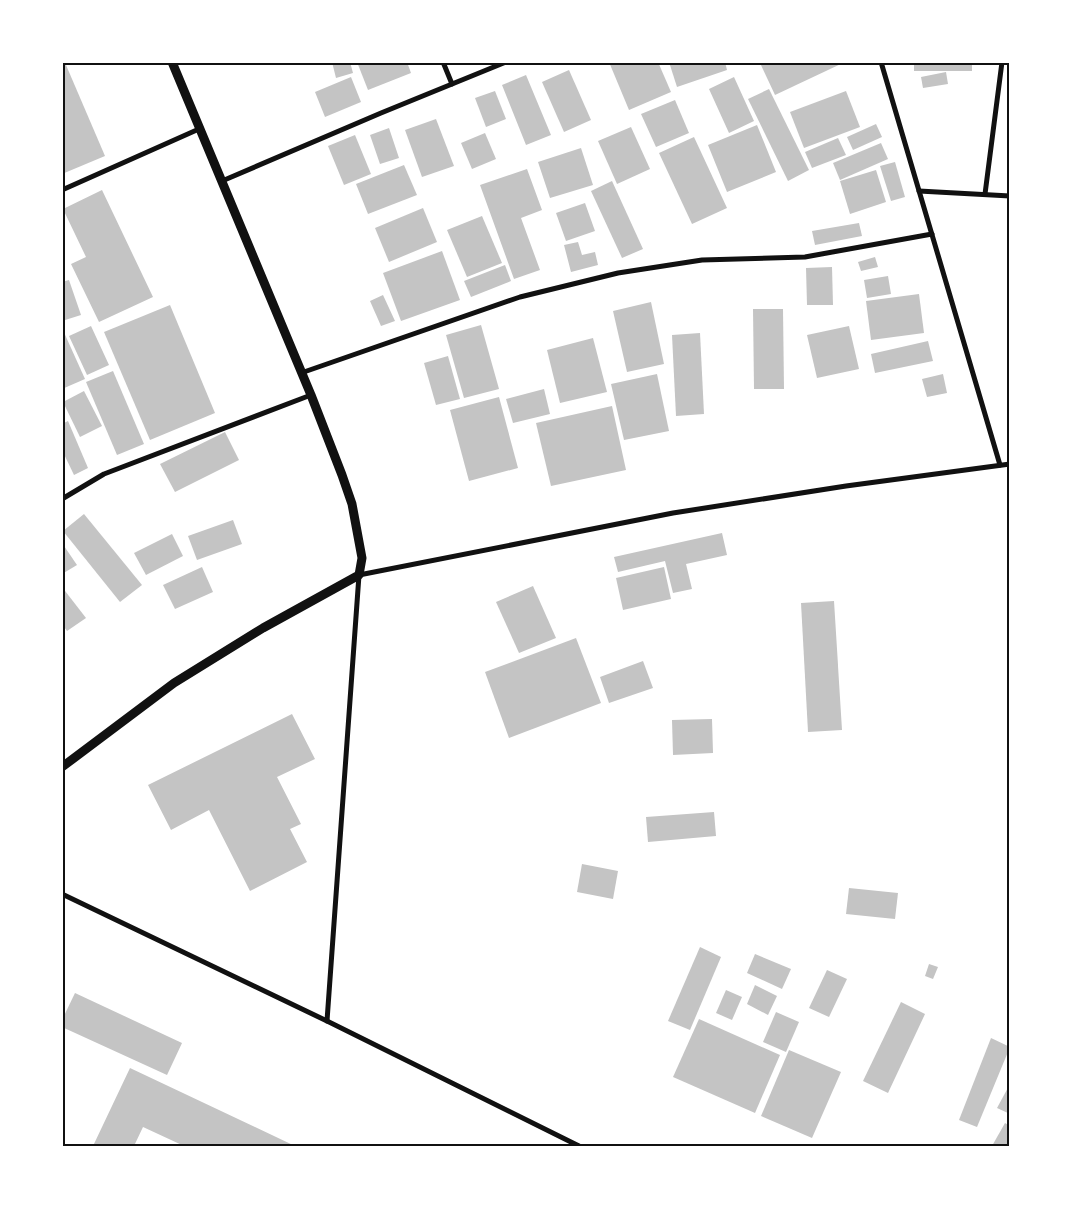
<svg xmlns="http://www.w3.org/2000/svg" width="1072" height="1209" font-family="Lato,sans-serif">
<rect width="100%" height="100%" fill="#fff"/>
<!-- building -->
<g fill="#c4c4c4">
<path d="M 332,62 L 350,62 L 353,73 L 336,78 Z"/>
<path d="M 357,62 L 407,62 L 411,73 L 368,90 Z"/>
<path d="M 609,62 L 658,62 L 671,92 L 629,110 Z"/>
<path d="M 669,62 L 725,62 L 727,70 L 677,87 Z"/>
<path d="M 762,62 L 845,62 L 775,95 L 760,63 Z"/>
<rect x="914" y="62" width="58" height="9"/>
<path d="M 66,65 L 105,156 L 62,174 L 62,66 Z"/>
<path d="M 569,70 L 591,120 L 564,132 L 542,82 Z"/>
<path d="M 946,72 L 948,84 L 923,88 L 921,77 Z"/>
<path d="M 526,75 L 551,135 L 526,145 L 502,85 Z"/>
<path d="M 351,77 L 361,102 L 325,117 L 315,92 Z"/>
<path d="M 734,77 L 754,121 L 729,133 L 709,89 Z"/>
<path d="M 769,89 L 809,170 L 788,181 L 748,99 Z"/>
<path d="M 495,91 L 506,119 L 486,127 L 475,98 Z"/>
<path d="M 846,91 L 860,127 L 804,148 L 790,112 Z"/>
<path d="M 675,100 L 689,133 L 656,147 L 641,114 Z"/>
<path d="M 436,119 L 454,166 L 422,177 L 405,130 Z"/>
<path d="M 876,124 L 882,137 L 853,150 L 847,137 Z"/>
<path d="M 757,125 L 776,172 L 727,192 L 708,145 Z"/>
<path d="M 631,127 L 650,169 L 617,184 L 598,141 Z"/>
<path d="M 389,128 L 399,158 L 380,164 L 370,135 Z"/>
<path d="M 485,133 L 496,159 L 472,169 L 461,143 Z"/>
<path d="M 355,135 L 371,174 L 344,185 L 328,146 Z"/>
<path d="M 694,137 L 727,208 L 692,224 L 659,153 Z"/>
<path d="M 838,138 L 846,155 L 812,168 L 805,152 Z"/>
<path d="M 881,143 L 888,159 L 840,180 L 833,163 Z"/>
<path d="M 581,148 L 593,185 L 550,198 L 538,162 Z"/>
<path d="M 895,162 L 905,197 L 891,201 L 880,166 Z"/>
<path d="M 404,165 L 417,195 L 368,214 L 356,184 Z"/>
<path d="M 527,169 L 542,210 L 521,218 L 540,270 L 514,279 L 480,185 Z"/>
<path d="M 876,170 L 886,202 L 850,214 L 840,181 Z"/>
<path d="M 612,181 L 643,249 L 622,258 L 591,191 Z"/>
<path d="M 102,190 L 153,297 L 99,322 L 71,264 L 86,257 L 63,209 Z"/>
<path d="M 585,203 L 595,231 L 566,241 L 556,213 Z"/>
<path d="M 423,208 L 437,242 L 389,262 L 375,228 Z"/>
<path d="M 482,216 L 502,263 L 467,277 L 447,230 Z"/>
<path d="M 859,223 L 862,236 L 815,245 L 812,231 Z"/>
<path d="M 578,242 L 582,255 L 595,252 L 598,265 L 571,272 L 564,245 Z"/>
<path d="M 442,251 L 460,300 L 401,321 L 383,273 Z"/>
<path d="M 875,257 L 878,267 L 861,271 L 858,262 Z"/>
<path d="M 505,265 L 511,281 L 471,297 L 464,281 Z"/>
<path d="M 832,267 L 833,305 L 807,305 L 806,268 Z"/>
<path d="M 888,276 L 891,294 L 867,298 L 864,280 Z"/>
<path d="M 69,280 L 81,315 L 62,321 L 62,282 Z"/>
<path d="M 919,294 L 924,333 L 871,340 L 866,301 Z"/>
<path d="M 383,295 L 395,321 L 381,326 L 370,301 Z"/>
<path d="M 651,302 L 664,364 L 627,372 L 613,311 Z"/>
<path d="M 170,305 L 215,413 L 150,440 L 104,332 Z"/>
<path d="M 753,309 L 783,309 L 784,389 L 754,389 Z"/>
<path d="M 481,325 L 499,389 L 464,398 L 446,335 Z"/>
<path d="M 91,326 L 109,365 L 87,375 L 69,336 Z"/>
<path d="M 849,326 L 859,369 L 817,378 L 807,335 Z"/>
<path d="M 62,328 L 85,379 L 62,389 Z"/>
<path d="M 700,333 L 704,414 L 676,416 L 672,335 Z"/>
<path d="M 593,338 L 607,392 L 560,403 L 547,350 Z"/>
<path d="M 928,341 L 933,361 L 875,373 L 871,354 Z"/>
<path d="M 448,356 L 460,399 L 436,405 L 424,363 Z"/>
<path d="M 113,371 L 144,444 L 117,455 L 86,382 Z"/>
<path d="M 657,374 L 669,431 L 624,440 L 611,384 Z"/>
<path d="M 943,374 L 947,393 L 927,397 L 922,379 Z"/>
<path d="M 544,389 L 550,414 L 513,423 L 506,399 Z"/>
<path d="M 84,391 L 102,426 L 80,437 L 63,402 Z"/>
<path d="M 499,397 L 518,468 L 469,481 L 450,410 Z"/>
<path d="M 612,406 L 626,470 L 551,486 L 536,423 Z"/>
<path d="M 68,421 L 88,468 L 74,475 L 62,450 L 62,424 Z"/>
<path d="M 225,432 L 239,460 L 175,492 L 160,464 Z"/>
<path d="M 84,514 L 142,585 L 120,602 L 63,531 Z"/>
<path d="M 233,520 L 242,544 L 197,560 L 188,536 Z"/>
<path d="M 722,533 L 727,555 L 686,564 L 692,589 L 673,593 L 665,561 L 618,572 L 614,557 Z"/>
<path d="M 172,534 L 183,556 L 146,575 L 134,553 Z"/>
<path d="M 62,543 L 77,565 L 62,574 Z"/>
<path d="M 202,567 L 213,592 L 175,609 L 163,585 Z"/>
<path d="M 664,567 L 671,599 L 623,610 L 616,578 Z"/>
<path d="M 533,586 L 556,638 L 519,653 L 496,602 Z"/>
<path d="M 62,587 L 86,618 L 67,631 L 62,624 Z"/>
<path d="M 834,601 L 842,730 L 808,732 L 801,603 Z"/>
<path d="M 576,638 L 601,703 L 509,738 L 485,672 Z"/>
<path d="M 643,661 L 653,688 L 609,703 L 600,677 Z"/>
<path d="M 292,714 L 315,759 L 277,777 L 301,824 L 290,829 L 307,862 L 250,891 L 209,810 L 171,830 L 148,785 Z"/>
<path d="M 712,719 L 713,753 L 673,755 L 672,720 Z"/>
<path d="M 714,812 L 716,836 L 648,842 L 646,817 Z"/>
<path d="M 582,864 L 618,871 L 613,899 L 577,892 Z"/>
<path d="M 849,888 L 898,893 L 895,919 L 846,914 Z"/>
<path d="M 700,947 L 721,957 L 690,1030 L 668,1021 Z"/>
<path d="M 755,954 L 791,969 L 782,989 L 747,973 Z"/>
<path d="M 929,964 L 938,967 L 933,979 L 925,976 Z"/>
<path d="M 827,970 L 847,979 L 829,1017 L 809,1008 Z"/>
<path d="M 755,985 L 777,996 L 768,1015 L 747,1004 Z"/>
<path d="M 726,990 L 742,997 L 732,1020 L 716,1013 Z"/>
<path d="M 75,993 L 182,1043 L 167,1075 L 62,1027 L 62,1020 Z"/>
<path d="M 901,1002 L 925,1014 L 888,1093 L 863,1081 Z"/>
<path d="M 776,1012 L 799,1022 L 786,1052 L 763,1042 Z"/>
<path d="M 699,1019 L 780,1055 L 755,1113 L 673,1077 Z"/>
<path d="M 991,1038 L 1010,1047 L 977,1127 L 959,1120 Z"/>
<path d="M 789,1050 L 841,1072 L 812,1138 L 761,1116 Z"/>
<path d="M 130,1068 L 295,1146 L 184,1146 L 143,1127 L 134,1146 L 93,1146 Z"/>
<path d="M 1010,1084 L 1010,1114 L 997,1108 Z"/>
<path d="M 1005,1123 L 1010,1126 L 1010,1146 L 992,1146 Z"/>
</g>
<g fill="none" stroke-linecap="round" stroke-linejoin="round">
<!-- minor -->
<g stroke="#111" stroke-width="5">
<path d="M 443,62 L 452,84"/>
<path d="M 881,62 L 1000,465"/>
<path d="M 222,181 L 381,113 L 506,62"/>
<path d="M 62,190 L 199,129"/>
<path d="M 919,191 L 1010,196"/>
<path d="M 985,194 L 1002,62"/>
<path d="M 301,373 L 520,297 L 618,273 L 702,260 L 805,257 L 932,234"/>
<path d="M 62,499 L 104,474 L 311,395"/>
<path d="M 62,894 L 327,1021 L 579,1146"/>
<path d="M 327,1021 L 359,575 L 673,513 L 846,486 L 1010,464"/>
</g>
<!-- tertiary -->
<path stroke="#111" stroke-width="9" d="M 62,767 L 174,683 L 263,628 L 359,575 L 362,558 L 352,504 L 342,475 L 311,395 L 172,62"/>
</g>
<!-- border -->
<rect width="1072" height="1209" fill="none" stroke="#ffffff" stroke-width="128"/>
<rect x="64" y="64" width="944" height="1081" fill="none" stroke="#111" stroke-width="2"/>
</svg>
